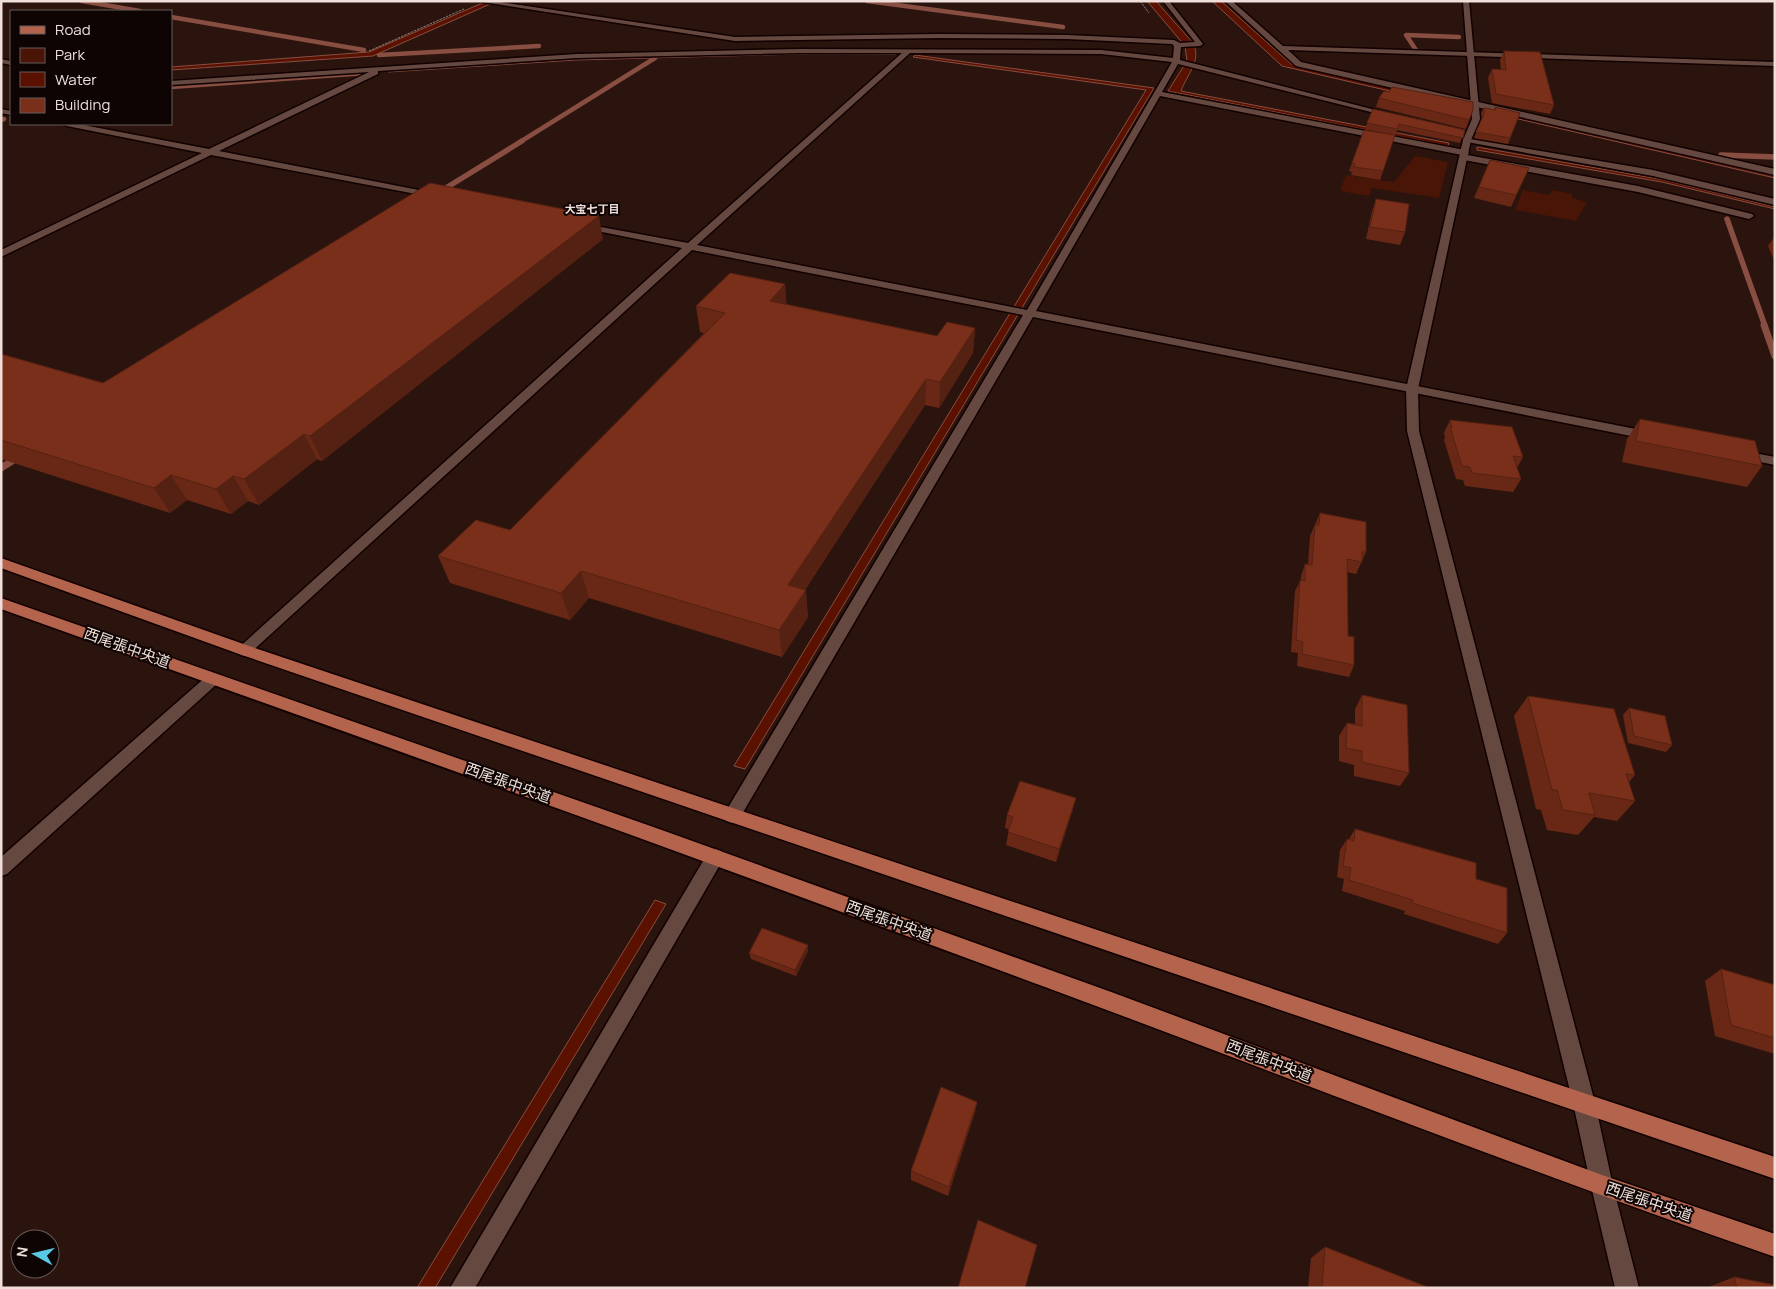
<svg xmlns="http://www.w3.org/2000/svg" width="1776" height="1289" font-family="Manrope,'Noto Sans JP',sans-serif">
<rect width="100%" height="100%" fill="#2b140d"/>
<!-- green -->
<g fill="#491506">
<path d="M 1415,156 L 1448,162 L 1439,198 L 1372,188 L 1369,196 L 1340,191 L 1346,175 L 1394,182 Z"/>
<path d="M 1523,190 L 1549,195 L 1553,190 L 1572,194 L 1572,198 L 1587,202 L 1576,221 L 1515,210 Z"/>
</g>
<!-- water -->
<g fill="#5b1100" stroke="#874e41">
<path d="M 487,1 L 497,1 L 373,56 L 171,70 L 171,67 L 369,52 Z"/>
<path d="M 1147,1 L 1156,1 L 1193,43 C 1202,61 1187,74 1181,91 L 1449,143 L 1448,146 L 1168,91 L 1187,61 L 1185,46 Z"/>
<path d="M 1212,1 L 1221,1 L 1291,64 L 1463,105 L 1463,108 L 1282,66 Z"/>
<path d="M 798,53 L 896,54 L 799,54 L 576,60 L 388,72 L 389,70 L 577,58 Z"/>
<path d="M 915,55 L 1154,88 L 745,769 L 734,766 L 1146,90 L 913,57 Z"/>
<path d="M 1487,110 L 1775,176 L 1775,178 L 1488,112 Z"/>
<path d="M 1477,147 L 1664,180 L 1775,207 L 1775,209 L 1662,182 L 1477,150 Z"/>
<path d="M 655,900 L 666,904 L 435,1288 L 417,1288 Z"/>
</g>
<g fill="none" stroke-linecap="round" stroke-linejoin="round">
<!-- stream-far2 -->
<g stroke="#874e41" stroke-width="4.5">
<path d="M 82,1 L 140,11"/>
<path d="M 867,1 L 1063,27"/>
<path d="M 171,17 L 364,50"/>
<path d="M 1416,50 L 1406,35 L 1459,37"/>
<path d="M 379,55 L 539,46"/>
<path d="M 171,87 L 366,73"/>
<path d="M 1,120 L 4,119"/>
<path d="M 520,142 L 655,58"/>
</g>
<!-- stream-far1 -->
<g stroke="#874e41" stroke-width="5.5">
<path d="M 1721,155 L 1775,157"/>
<path d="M 441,191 L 522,141"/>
<path d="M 1727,219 L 1765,326"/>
</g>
<!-- stream -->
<g stroke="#874e41" stroke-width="7">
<path d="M 1764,325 L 1775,356"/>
<path d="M 1,468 L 20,456"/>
</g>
<defs>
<g id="street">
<path d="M 476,1 L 493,1 L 735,37 L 939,34 L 1067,35 L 1174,40 L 1180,43 L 1195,42 L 1163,1 L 1169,1 L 1203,44 L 1200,46 L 1181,47 L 1180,60 L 1395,115 L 1391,117 L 1178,64 L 1162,92 L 1465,150 L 1469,153 L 1467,155 L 1638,186 L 1752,214 L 1754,216 L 1749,219 L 1638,192 L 1464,160 L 1460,157 L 1462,155 L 1160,96 L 1036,311 L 1651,432 L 1657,436 L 1651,440 L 1033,317 L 738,821 L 732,823 L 726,821 L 723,816 L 726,811 L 1023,315 L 692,250 L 249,654 L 244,656 L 239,654 L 236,650 L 682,248 L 582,228 L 577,225 L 579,223 L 688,243 L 902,53 L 800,53 L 577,58 L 378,71 L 378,74 L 219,151 L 434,193 L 438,196 L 437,198 L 211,155 L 1,257 L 1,250 L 202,153 L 67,126 L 63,124 L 78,124 L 209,149 L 369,72 L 171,85 L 171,81 L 577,54 L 800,49 L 1101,50 L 1173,58 L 1174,46 L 1172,44 L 1067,39 L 939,38 L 735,41 ZM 910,53 L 1101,54 L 1172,62 L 1027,310 L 697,245 Z"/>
<path d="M 1225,1 L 1232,1 L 1283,46 L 1775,62 L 1775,66 L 1288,50 L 1301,62 L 1775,169 L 1775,175 L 1296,66 Z"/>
<path d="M 1,59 L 11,61 L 11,65 L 1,63 Z"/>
<path d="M 1,109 L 11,111 L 11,115 L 1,113 Z"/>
<path d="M 1464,138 L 1653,170 L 1775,199 L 1775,205 L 1653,176 L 1467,142 L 1463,140 Z"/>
<path d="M 1739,450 L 1775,457 L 1775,465 L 1735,457 L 1733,454 Z"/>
<path d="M 213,673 L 218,675 L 221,679 L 218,683 L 7,874 L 1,876 L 1,857 L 208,675 Z"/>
<path d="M 715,849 L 721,851 L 724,857 L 721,863 L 475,1288 L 450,1288 L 709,851 Z"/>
<path d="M 1602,1175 L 1610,1178 L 1613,1186 L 1639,1288 L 1615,1288 L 1591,1186 L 1594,1178 Z"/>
</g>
<path id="secondary" d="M 1463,1 L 1469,1 L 1480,119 L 1471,140 L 1418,389 L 1419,431 L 1595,1103 L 1613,1186 L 1610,1194 L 1602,1197 L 1594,1194 L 1591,1186 L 1573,1103 L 1407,431 L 1406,389 L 1463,140 L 1472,119 Z"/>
<g id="primary">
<path d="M 1,558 L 249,646 L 1775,1157 L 1775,1179 L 239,654 L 1,568 Z"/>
<path d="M 1,598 L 659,829 L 1114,993 L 1602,1175 L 1775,1234 L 1775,1257 C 1530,1172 1288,1077 1045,987 C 698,858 350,733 1,609 Z"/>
</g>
</defs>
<!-- street casing -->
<use href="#street" stroke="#120100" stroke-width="3"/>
<!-- secondary casing -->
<use href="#secondary" stroke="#120100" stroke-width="3"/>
<!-- primary casing -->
<use href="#primary" stroke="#120100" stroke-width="3"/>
<!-- path -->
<g stroke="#8f7b75" stroke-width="1" stroke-dasharray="2.5 1" stroke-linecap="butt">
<path d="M 1140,1 L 1149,13"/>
<path d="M 369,51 L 464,9"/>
</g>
<!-- street -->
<use href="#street" fill="#654941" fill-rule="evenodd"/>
<!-- secondary -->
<use href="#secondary" fill="#654941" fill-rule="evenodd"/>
<!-- primary -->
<use href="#primary" fill="#b4634c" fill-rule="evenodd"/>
</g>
<!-- wall -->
<g fill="#692816">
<path d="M 1504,51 L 1554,105 L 1550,114 L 1492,103 L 1488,78 L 1492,69 L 1501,70 L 1500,60 Z"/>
<path d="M 1379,98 L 1473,110 L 1466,129 L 1376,107 Z"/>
<path d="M 1495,107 L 1520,113 L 1508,144 L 1474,138 L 1482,119 L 1481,113 L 1484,108 L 1494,110 Z"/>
<path d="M 1373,109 L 1465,130 L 1460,143 L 1397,130 L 1395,135 L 1365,129 Z"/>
<path d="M 1395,135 L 1380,180 L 1351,175 L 1352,172 L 1349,171 L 1352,163 Z"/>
<path d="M 1490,160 L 1529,168 L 1511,207 L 1474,198 Z"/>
<path d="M 1376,199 L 1405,232 L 1400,245 L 1366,239 L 1372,211 Z"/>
<path d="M 1775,236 L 1775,262 L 1768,246 Z"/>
<path d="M 603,239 L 322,461 L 317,459 L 259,505 L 248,501 L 231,514 L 187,500 L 170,513 L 1,459 L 1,354 L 103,383 Z"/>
<path d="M 785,284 L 786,304 L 937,336 L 975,328 L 973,353 L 939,408 L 925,405 L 805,590 L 808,617 L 782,657 L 589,598 L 570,620 L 450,583 L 438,556 L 510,530 L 704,333 L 700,332 L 696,306 Z"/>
<path d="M 1640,419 L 1762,466 L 1747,487 L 1622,462 L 1627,439 Z"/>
<path d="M 1450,420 L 1523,457 L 1517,468 L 1521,479 L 1513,492 L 1465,486 L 1463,480 L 1456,479 L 1444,440 L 1445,438 L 1444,433 Z"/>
<path d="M 1320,513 L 1366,552 L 1356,574 L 1347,572 L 1348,636 L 1354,665 L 1349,677 L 1297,666 L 1298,653 L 1291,652 L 1295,591 L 1301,580 L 1301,576 L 1305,564 L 1308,564 L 1310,536 Z"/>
<path d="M 1362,695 L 1409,773 L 1400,786 L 1354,776 L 1354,765 L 1339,761 L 1339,736 L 1347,723 L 1355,724 L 1355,709 Z"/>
<path d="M 1528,696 L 1635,775 L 1629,782 L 1635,801 L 1617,821 L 1594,817 L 1578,835 L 1547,830 L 1541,810 L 1536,809 L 1514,716 Z"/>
<path d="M 1629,708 L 1672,745 L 1666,752 L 1628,743 L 1623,715 Z"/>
<path d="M 1076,798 L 1072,812 L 1056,862 L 1006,845 L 1009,829 L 1005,828 L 1007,815 Z"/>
<path d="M 1355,829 L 1476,879 L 1507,933 L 1498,944 L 1404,914 L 1405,911 L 1342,891 L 1344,879 L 1337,877 L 1340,850 L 1347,839 L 1349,839 Z"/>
<path d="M 808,951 L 796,976 L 751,959 L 749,953 Z"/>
<path d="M 1721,969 L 1775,985 L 1775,1054 L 1715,1036 L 1705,981 Z"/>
<path d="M 977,1102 L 975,1112 L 948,1196 L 911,1180 L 911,1171 Z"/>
<path d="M 1325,1247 L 1430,1288 L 1308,1288 L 1311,1258 Z"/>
<path d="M 1734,1277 L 1775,1288 L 1709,1288 L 1709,1287 Z"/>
</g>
<!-- shaded-wall -->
<g fill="#552112">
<path d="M 599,216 L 603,239 L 322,461 L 310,436 Z"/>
<path d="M 785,284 L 787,309 L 770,301 Z"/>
<path d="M 975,328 L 973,353 L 939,408 L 940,382 Z"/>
<path d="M 926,379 L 925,405 L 790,612 L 788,585 Z"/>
<path d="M 304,434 L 317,459 L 259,505 L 244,479 Z"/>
<path d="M 171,475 L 187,500 L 170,513 L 154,488 Z"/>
<path d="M 233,476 L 248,501 L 231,514 L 216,489 Z"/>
<path d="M 581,571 L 589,598 L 570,620 L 561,593 Z"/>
<path d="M 806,590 L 808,617 L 782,657 L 779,630 Z"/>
<path d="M 1076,798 L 1072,812 L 1056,862 L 1059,849 Z"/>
<path d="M 808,945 L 808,951 L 796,976 L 795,970 Z"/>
<path d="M 977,1102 L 975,1112 L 948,1196 L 949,1187 Z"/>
</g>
<!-- building -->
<g fill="#7a2f1a" stroke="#552112">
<path d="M 1504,51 L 1540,52 L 1554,105 L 1496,94 L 1492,69 L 1506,70 Z"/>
<path d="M 1392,87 L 1473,102 L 1473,110 L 1469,120 L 1379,98 L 1384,91 L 1389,92 Z"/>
<path d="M 1495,107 L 1520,113 L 1510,138 L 1476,132 L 1484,114 L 1484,108 L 1496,110 Z"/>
<path d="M 1373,109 L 1465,130 L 1463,138 L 1399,124 L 1397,129 L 1367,123 Z"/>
<path d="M 1364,130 L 1395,135 L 1383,171 L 1354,167 L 1355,164 L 1352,163 Z"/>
<path d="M 1490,160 L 1529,168 L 1516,195 L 1479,187 Z"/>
<path d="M 430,183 L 599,216 L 310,436 L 304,434 L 244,479 L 233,476 L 216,489 L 171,475 L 154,488 L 1,440 L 1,354 L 103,383 Z"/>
<path d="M 1376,199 L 1409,204 L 1405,232 L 1370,227 Z"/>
<path d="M 730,273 L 785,284 L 770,301 L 937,336 L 947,322 L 975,328 L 940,382 L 926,379 L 788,585 L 806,590 L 779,630 L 581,571 L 561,593 L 438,556 L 476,520 L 510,530 L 725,313 L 696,306 Z"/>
<path d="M 1640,419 L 1755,441 L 1762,466 L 1636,441 Z"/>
<path d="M 1450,420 L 1512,427 L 1523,457 L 1513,456 L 1521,479 L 1472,473 L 1470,467 L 1462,466 L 1450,427 L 1452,428 Z"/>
<path d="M 1320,513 L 1366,522 L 1366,552 L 1362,552 L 1362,562 L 1347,559 L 1348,636 L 1354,637 L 1354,665 L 1302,654 L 1303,642 L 1296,640 L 1300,580 L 1305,581 L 1305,564 L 1312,565 L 1315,525 L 1319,525 Z"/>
<path d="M 1362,695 L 1407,705 L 1409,773 L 1362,762 L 1362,751 L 1346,748 L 1347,723 L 1362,726 Z"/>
<path d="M 1528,696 L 1614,709 L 1635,775 L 1626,774 L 1635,801 L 1589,793 L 1595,815 L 1563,810 L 1557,790 L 1552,790 Z"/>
<path d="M 1629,708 L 1665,716 L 1672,745 L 1634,736 Z"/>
<path d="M 1020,781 L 1076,798 L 1059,849 L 1008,832 L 1013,817 L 1007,815 Z"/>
<path d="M 1355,829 L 1476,863 L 1476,879 L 1507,888 L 1507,933 L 1412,903 L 1413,900 L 1349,880 L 1351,868 L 1343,866 L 1347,839 L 1354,841 Z"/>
<path d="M 762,928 L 808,945 L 795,970 L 749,953 Z"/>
<path d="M 1721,969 L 1775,985 L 1775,1038 L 1731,1025 Z"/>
<path d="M 941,1087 L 977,1102 L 949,1187 L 911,1171 Z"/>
<path d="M 978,1220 L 1037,1245 L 1025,1288 L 958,1288 Z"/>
<path d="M 1325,1247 L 1430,1288 L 1322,1288 Z"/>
<path d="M 1734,1277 L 1775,1285 L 1775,1288 L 1737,1288 Z"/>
<path d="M 1718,1285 L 1731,1288 L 1719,1288 Z"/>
</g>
<g text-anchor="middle" stroke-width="4" stroke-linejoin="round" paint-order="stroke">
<!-- far-neighbourhood labels -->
<g font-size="11" font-weight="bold" fill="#efded9" stroke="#0d0403">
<text x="592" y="213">大宝七丁目</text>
</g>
<!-- near-street labels -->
<g font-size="15" fill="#efded9" stroke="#0d0403">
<text transform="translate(127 648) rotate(20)" y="5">西尾張中央道</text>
<text transform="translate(508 783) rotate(20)" y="5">西尾張中央道</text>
<text transform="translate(889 921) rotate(20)" y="5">西尾張中央道</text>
<text transform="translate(1269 1061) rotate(21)" y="5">西尾張中央道</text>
<text transform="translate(1649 1202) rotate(19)" y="5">西尾張中央道</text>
</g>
</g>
<!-- border -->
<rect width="1776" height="1289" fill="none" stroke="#efded9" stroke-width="5"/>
<!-- legend -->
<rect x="10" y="10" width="162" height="115" fill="#0d0403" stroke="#675b59"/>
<rect x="20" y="26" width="25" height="8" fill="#b4634c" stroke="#675b59"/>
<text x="55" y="35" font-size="15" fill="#efded9">Road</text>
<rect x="20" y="48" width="25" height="15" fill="#491506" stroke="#675b59"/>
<text x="55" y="60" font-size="15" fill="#efded9">Park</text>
<rect x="20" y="72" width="25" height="15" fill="#5b1100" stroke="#675b59"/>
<text x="55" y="85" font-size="15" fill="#efded9">Water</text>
<rect x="20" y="98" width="25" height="15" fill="#7a2f1a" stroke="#675b59"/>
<text x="55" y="110" font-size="15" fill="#efded9">Building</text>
<!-- north arrow -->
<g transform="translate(35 1254) rotate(278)"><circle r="24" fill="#0d0403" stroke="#675b59"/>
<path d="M0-4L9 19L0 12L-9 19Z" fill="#59c8e4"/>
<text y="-8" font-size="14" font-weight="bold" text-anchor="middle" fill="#efded9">N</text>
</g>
</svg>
